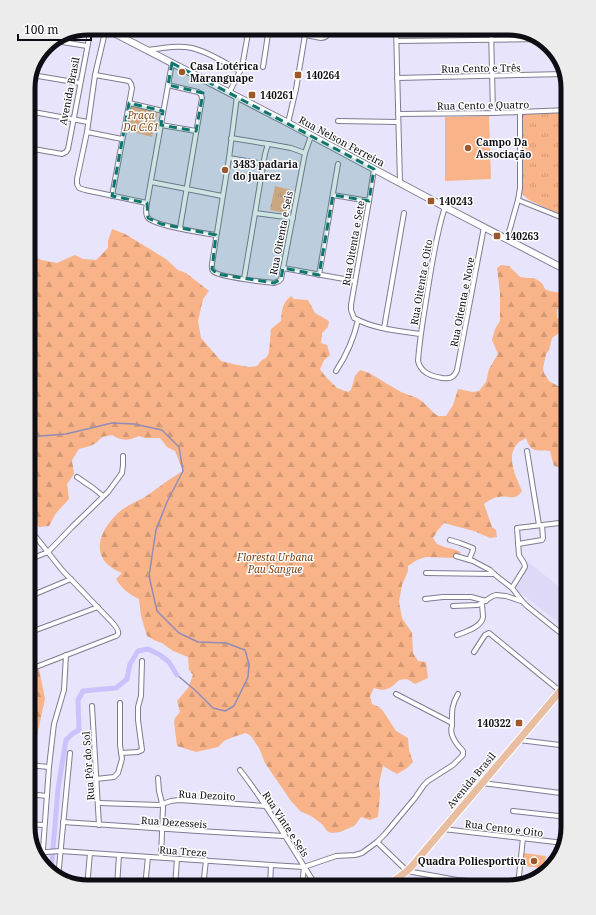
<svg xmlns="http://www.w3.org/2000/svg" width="596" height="915" font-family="'Noto Serif',serif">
<defs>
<pattern id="forest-firs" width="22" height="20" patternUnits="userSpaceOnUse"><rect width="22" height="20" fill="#f8b388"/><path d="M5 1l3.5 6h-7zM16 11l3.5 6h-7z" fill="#d39974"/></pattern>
<pattern id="park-tufts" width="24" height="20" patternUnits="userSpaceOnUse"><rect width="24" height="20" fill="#f8b388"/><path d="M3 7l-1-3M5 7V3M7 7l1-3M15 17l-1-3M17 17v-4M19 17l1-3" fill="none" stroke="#d39974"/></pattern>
</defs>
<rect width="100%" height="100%" fill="#e8e4fb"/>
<!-- built -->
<path fill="#ded9f7" d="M 528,562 L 568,594 L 568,630 L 513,587 L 515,582 Z"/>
<!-- green -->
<g fill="#f8b388">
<path d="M 489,116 L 491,179 L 445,181 L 445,117 Z"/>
<path d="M 524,853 L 546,856 L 544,868 L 523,866 Z"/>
</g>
<!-- forest -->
<g fill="url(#forest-firs)">
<path d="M 112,229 L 125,234 L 166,259 L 178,270 L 186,273 L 209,291 L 203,299 L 198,321 L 201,338 L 221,361 L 237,365 L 249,367 L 257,366 L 261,361 L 267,357 L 269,352 L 271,329 L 281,321 C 282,310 282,303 291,296 L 294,299 L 308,300 L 315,313 L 329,321 L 328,327 L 322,333 L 321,343 L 327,345 L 330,355 L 324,360 L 320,369 L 325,376 L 337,388 L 348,392 L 351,390 L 355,376 L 360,370 L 369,373 L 401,392 L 417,398 L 423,402 L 435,414 L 439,416 L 446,416 L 453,405 L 458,389 L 473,392 L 479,391 L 486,382 L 489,369 L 498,354 L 492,340 L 495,329 L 500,321 L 500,292 L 497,268 L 501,265 L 509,266 L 520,277 L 527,278 L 534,278 L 542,283 L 545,289 L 549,291 L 561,293 L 560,305 L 557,310 L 557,318 L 561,320 L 565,326 L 562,331 L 552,338 L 549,350 L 546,354 L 543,368 L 544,373 L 549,381 L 558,386 L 566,386 L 568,387 L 568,466 L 563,468 L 554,466 L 550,451 C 536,450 531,453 526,438 C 524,439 520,441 518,443 C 505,456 516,477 522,491 C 514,502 509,495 499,497 C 493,497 488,501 484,504 L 492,527 L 496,530 L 497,537 L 490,538 L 474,531 L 444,523 L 438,530 L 433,538 L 437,544 L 444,547 L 453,549 L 461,552 L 455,558 L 426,557 L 417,560 L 408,566 L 408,571 L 402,585 L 399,602 L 402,618 L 412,633 L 413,653 L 418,661 L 426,662 L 428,678 L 415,684 L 407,679 L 399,680 C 390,689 386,692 374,688 L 370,696 L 372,704 L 379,707 L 383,711 L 396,731 L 408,738 L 409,750 L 413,762 L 407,768 L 397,774 L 383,766 L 379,784 L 380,794 L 378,817 L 370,820 L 361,817 L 354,826 L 340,832 L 332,833 L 327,831 L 322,824 L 311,816 L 300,811 L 291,801 L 265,763 L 259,748 L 251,736 L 246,733 L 233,737 L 224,741 L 218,747 L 205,750 L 196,752 L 177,746 L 174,722 L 175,718 L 180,712 L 177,701 L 188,688 L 193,675 L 189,670 L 188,657 L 173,651 L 162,643 L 154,640 L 147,636 L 141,616 L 139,599 C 130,595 121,588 116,579 L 122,573 C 89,560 97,533 118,513 C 126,506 136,502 145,497 C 158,488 169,479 183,471 L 175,451 L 167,447 L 160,438 L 145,438 L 139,436 C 129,441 121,441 112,435 L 102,437 L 96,443 L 90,446 L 79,449 L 72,460 L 74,474 L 67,484 L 69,499 L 56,513 L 49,526 L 39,527 L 35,523 L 33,512 L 28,507 L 28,252 L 41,260 L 57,263 L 75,255 L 83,259 L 96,260 L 108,248 L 108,241 Z"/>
<path d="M 39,669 L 45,699 L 36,740 L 28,738 L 28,671 Z"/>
</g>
<!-- park -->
<g fill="url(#park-tufts)">
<path d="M 130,104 L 158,110 L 152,137 L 125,130 Z"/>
<path d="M 568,112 L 568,218 L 529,200 L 521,193 L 522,114 Z"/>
<path d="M 275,186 L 291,190 L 286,213 L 270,210 Z"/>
</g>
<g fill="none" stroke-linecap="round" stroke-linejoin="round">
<!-- stream -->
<path stroke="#928cb6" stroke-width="1.5" d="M 28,437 L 66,434 L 112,423 L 134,424 L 162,430 L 179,447 L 183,471 L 167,502 L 156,530 L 149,576 L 157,611 L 179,633 L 198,642 L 226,643 L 245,650 L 249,664 L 248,677 L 234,706 L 225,711 L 213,708 L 196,691 L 177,675"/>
<!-- canal -->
<path stroke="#cbc2fb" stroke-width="5" d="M 51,873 L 58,789 L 66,740 L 72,734 L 79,730 L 78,700 L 83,691 L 93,690 L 116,688 L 127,679 L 130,664 L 138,651 L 148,649 L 160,655 L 169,662 L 177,675"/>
<defs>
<g id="street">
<path d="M 106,28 L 95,75 L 87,132 L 77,179 L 77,184 L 79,188 L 85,190 L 147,203"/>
<path d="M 269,28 L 321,38 C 327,38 329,34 330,28"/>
<path d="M 396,28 L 400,183"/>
<path d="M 491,28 L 493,113"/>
<path d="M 56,41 L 87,46"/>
<path d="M 397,41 L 542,39"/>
<path d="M 148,50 C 162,48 177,45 192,48 C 209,52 225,63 240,71"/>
<path d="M 172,63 L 147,203 C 146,208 145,214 148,218 C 155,226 203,233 216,235"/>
<path d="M 263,67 L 269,28"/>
<path d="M 32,75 L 80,83"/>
<path d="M 95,75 L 129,81 L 131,84 L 132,88 L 112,196"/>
<path d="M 397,78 L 565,74"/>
<path d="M 168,85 L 198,92 L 201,94 L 202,98 L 180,228"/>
<path d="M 229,93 L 242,67 L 249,28"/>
<path d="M 237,96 L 229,158 L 212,264 C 212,267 211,269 213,271 C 217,277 265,282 274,283 L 279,281 L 281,279 L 305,153 L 311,136"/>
<path d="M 129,103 L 163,111"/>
<path d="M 28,111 L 88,122"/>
<path d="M 398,114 L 493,113 L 568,110"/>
<path d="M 338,121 L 398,122"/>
<path d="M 288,123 L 296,89 L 305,35"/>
<path d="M 161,125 L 196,131"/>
<path d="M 87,132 L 122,139"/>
<path d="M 231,138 L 268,144"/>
<path d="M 28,148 L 62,154 L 66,152 L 68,149 L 91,28"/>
<path d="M 229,158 L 264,164"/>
<path d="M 374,169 L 369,201 L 351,305 L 351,310 L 354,318 C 374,329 399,331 420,334"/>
<path d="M 151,182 L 222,196"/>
<path d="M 333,195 L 369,201"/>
<path d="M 518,200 L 568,220"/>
<path d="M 445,207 C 437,231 433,257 429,282 C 425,308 420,334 418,361 C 421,373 431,376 442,378 C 446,378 449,379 452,377 C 455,375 456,373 457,370 L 484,227"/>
<path d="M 255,213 L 293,218"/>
<path d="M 507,239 L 518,200 L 520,188 L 520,112"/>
<path d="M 283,268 L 355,281"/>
<path d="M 319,275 L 338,164"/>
<path d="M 244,279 L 265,154 L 268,144 L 269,144 L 291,148 L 305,153"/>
<path d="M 384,328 L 404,213"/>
<path d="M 336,371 C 346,356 354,338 358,320"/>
<path d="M 527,451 L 539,525"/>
<path d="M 77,477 L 93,488 L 103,496"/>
<path d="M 450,540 L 460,543 L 473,548 L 473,550 L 469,560"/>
<path d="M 518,544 L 542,540 L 543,538 L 542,525"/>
<path d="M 456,556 L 473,561 L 490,570 L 494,574 L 512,588 L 522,601 L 527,606 L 568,639"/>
<path d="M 28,560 L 48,552 L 72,527 L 108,492 L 122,473 L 123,465 L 123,456"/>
<path d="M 426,573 L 494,574"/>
<path d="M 512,588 L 525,567 C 525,562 521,560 519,555 L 517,528 L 568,522"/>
<path d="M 28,597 L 71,579"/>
<path d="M 425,599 L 443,597 L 471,597 L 486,601"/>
<path d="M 453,606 L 478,605 L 493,596 L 496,595 L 506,596 L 521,601"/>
<path d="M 28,633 L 98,607"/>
<path d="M 457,635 C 465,632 482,627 483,617 C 483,613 482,608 482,603"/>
<path d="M 474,652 L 485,635 L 489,633 L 560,691 L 568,694"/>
<path d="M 28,670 L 116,636 C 117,635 118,635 118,634 C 120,630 111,621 108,618 L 62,570 L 28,527"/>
<path d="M 396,694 L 452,723"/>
<path d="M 92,706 L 99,825"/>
<path d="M 519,740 L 568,746"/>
<path d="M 121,753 L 138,752 L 142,750 L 138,720 L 138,707 L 141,696 L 142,661"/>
<path d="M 28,765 L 49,767"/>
<path d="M 564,767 L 568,768"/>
<path d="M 240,770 C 269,807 292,848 317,887"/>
<path d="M 158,778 L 159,791 L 163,807 L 161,857"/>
<path d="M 96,779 L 114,777 L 118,773 L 122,759 L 120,745 L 120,703"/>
<path d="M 482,783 L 568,794"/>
<path d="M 28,794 L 47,796"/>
<path d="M 99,803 L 159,805 L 171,801 L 179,800 L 266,806"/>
<path d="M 513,811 L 568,817"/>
<path d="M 63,822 L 198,831 L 284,836"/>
<path d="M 28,824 L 44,825"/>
<path d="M 443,829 L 564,843"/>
<path d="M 377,842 L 407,871 L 457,880 L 515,885"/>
<path d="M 34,853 L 60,851 L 90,853 L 271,865 L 304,867 L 336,856 L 355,855 L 362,853 L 377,842 L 385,834 L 415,798 L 424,785 L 428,781 L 453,765 L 463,755 L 463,751 C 459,747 454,741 452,735 C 451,732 451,729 452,726 C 452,712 451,706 458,694"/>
<path d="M 42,863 L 49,767 L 53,732 L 54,724 L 64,690 L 66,655"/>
<path d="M 547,870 L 548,864 L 552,865"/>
<path d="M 58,878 L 70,753"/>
<path d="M 518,885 L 523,838"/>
<path d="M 87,887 L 90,853"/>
<path d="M 117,887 L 119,855"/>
<path d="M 145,887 L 148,857"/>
<path d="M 175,887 L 177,859"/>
<path d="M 203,887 L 206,860"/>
<path d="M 270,887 L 271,865"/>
<path d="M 302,887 L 304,867"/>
</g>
<path id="secondary" d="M 107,28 L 112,32 L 288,123 L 445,207 L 568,271"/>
<path id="primary" d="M 386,887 L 407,871 L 412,866 L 568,682"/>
</defs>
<!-- street casing -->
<use href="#street" stroke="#7f7c90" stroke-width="6"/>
<!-- secondary casing -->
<use href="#secondary" stroke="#7f7c90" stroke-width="8"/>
<!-- primary casing -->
<use href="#primary" stroke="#fff" stroke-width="9"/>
<!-- street -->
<use href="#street" stroke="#fff" stroke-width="4"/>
<!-- secondary -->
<use href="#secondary" stroke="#fff" stroke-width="6"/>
<!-- primary -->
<use href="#primary" stroke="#e9bda0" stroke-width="7"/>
</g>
<!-- marked area -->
<path fill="#0f766e" fill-opacity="0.2" stroke="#0f766e" stroke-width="3" stroke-dasharray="8 5" stroke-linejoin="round" d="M 172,63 L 374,169 L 369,201 L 333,195 L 319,275 L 283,268 L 281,279 L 274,283 L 217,274 L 212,269 L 216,235 L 161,224 L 148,218 L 147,203 L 112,196 L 129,103 L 163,111 L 161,125 L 196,131 L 203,93 L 168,85 Z"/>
<!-- markers -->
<g fill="#9c5829" stroke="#fff" stroke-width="1.5">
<circle cx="182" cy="72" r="4"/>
<rect x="294" y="71" width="8" height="8" rx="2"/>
<rect x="248" y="91" width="8" height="8" rx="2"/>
<circle cx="468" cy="148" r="4"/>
<circle cx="225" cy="170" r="4"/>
<rect x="427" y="197" width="8" height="8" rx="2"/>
<rect x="493" y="232" width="8" height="8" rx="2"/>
<rect x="515" y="719" width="8" height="8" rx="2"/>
<circle cx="534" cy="861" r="4"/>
</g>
<g text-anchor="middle" stroke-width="3" stroke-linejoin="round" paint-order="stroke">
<!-- poi labels -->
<g font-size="10" font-weight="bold" fill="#0e0d14" stroke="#fff" text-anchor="start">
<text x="190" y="70">Casa Lotérica<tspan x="190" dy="12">Maranguape</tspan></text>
<text x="306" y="79">140264</text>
<text x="260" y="99">140261</text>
<text x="476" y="146">Campo Da<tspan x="476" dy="12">Associação</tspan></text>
<text x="233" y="168">3483 padaria<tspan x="233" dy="12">do juarez</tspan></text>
<text x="439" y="205">140243</text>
<text x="505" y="240">140263</text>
<text x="511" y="727" text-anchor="end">140322</text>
<text x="526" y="865" text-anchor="end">Quadra Poliesportiva</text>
</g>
<!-- street labels -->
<g font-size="10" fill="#0e0d14" stroke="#fff">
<text transform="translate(481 68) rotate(-1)" y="4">Rua Cento e Três</text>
<text transform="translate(69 91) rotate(-79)" y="4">Avenida Brasil</text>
<text transform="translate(483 105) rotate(-1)" y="4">Rua Cento e Quatro</text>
<text transform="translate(342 141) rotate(28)" y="4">Rua Nelson Ferreira</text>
<text transform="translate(281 233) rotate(-79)" y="4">Rua Oitenta e Seis</text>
<text transform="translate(353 243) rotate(-80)" y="4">Rua Oitenta e Sete</text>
<text transform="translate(421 282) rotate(-80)" y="4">Rua Oitenta e Oito</text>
<text transform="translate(462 302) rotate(-79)" y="4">Rua Oitenta e Nove</text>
<text transform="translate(88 766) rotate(-94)" y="4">Rua Pôr do Sol</text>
<text transform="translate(471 780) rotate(-50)" y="4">Avenida Brasil</text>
<text transform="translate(207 795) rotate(3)" y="4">Rua Dezoito</text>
<text transform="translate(174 822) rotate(4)" y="4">Rua Dezesseis</text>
<text transform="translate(286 824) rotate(57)" y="4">Rua Vinte e Seis</text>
<text transform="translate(504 828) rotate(7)" y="4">Rua Cento e Oito</text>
<text transform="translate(183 851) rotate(4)" y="4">Rua Treze</text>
</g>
<!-- park labels -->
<g font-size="10" font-style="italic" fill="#7f4110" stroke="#fff">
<text x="141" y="119">Praça<tspan x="141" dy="12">Da C.61</tspan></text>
<text x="275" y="561">Floresta Urbana<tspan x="275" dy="12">Pau Sangue</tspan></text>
</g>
</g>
<!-- crop -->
<path d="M0 0H596V915H0ZM88 35H508A53 53 0 0 1 561 88V827A53 53 0 0 1 508 880H88A53 53 0 0 1 35 827V88A53 53 0 0 1 88 35Z" fill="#ececec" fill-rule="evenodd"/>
<path fill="none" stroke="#0e0d14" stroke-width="5" d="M88 35H508A53 53 0 0 1 561 88V827A53 53 0 0 1 508 880H88A53 53 0 0 1 35 827V88A53 53 0 0 1 88 35Z"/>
<!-- scale -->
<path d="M18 34v6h73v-6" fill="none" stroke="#0e0d14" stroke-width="2"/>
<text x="24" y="34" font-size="12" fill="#0e0d14" stroke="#ffffff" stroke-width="3" paint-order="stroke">100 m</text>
</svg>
